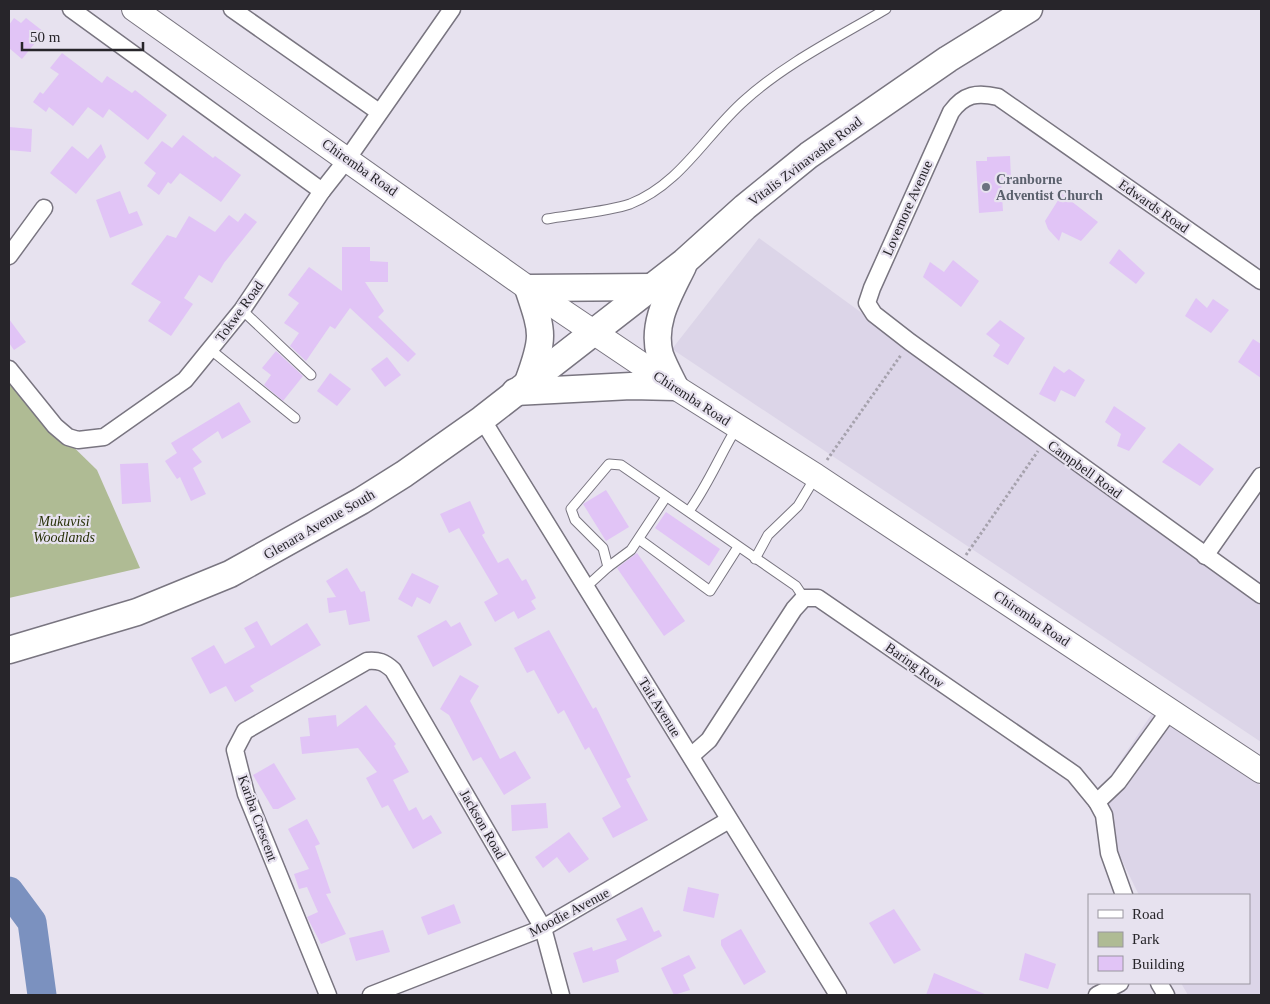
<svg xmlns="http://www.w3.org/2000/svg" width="1270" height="1004" font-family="'Times New Roman',serif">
<rect width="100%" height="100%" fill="#e7e2ef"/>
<!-- built -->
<g fill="#dcd5e8">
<path d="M 759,238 L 1261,604 L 1261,742 L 672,349 Z"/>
<path d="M 1153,712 L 1261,786 L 1261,995 L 1188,995 L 1181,983 L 1249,983 L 1249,895 L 1139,895 L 1093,802 Z"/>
</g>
<!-- green -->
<path fill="#afbb94" d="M 9,384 L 97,470 L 140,568 L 9,598 Z"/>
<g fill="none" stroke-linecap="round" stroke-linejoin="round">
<!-- river -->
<path stroke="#7b91bf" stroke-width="29" d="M 9,891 L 32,922 L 42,995"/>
</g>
<!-- building -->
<g fill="#e1c4f6">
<path d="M 14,18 L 21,23 L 26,18 L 44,32 L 22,59 L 9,48 L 9,25 Z"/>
<path d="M 62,53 L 102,83 L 107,76 L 132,93 L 135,90 L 167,115 L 148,140 L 109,109 L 103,118 L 88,107 L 73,126 L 49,107 L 46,112 L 33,102 L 40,92 L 43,94 L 59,74 L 50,68 Z"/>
<path d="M 9,127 L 32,129 L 31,152 L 9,150 Z"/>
<path d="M 183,135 L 213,158 L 215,156 L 241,175 L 221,202 L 180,173 L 171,184 L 168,182 L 159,195 L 147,186 L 156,173 L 144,163 L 162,141 L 172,148 Z"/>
<path d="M 101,144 L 106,157 L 76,194 L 50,173 L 72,146 L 88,159 Z"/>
<path d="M 1010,156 L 1011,179 L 1001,180 L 1003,211 L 979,213 L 976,161 L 987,161 L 987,157 Z"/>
<path d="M 120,191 L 129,214 L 137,211 L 143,225 L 110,238 L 96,200 Z"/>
<path d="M 1062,194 L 1098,222 L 1081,241 L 1062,232 L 1059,241 L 1048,229 L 1045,221 Z"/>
<path d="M 245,213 L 257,222 L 224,263 L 212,283 L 199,275 L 184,298 L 193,304 L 171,336 L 148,321 L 161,302 L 131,284 L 167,235 L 176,238 L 189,216 L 215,232 L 229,215 L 238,222 Z"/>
<path d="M 342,247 L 370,247 L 370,261 L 388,262 L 388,282 L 365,282 L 384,311 L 378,317 L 416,354 L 408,362 L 350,308 L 335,329 L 330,326 L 306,361 L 290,346 L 299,333 L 284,323 L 299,303 L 288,295 L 309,267 L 342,291 Z"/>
<path d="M 1119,249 L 1145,273 L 1136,284 L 1109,263 Z"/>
<path d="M 953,260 L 979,281 L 961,307 L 923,277 L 930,262 L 944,272 Z"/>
<path d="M 1196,298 L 1207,308 L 1213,299 L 1229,310 L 1211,333 L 1185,316 Z"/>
<path d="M 9,319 L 26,342 L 14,350 L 9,343 Z"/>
<path d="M 1000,320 L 1025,338 L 1008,365 L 993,356 L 1000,345 L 986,334 Z"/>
<path d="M 1253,339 L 1261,344 L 1261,378 L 1238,362 Z"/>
<path d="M 276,351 L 303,376 L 283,401 L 264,385 L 271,375 L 262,368 Z"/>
<path d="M 387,357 L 401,375 L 385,387 L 371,369 Z"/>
<path d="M 1054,366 L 1064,373 L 1069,369 L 1085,380 L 1075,397 L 1061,390 L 1055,402 L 1039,394 Z"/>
<path d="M 330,373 L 351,389 L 337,406 L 317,391 Z"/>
<path d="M 239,402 L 251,422 L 222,439 L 218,431 L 192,449 L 202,462 L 193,468 L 206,494 L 191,501 L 180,477 L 177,479 L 165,461 L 177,453 L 171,443 Z"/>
<path d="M 1114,406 L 1146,428 L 1129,451 L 1117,446 L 1121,434 L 1105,422 Z"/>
<path d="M 1179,443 L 1214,469 L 1200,486 L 1162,462 Z"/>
<path d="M 148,463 L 151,502 L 122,504 L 120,464 Z"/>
<path d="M 606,490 L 629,527 L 606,541 L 583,504 Z"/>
<path d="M 470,501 L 485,533 L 482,535 L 498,563 L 508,558 L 522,581 L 526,579 L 536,598 L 531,601 L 536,609 L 518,619 L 514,611 L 495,622 L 484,602 L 498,594 L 459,528 L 449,533 L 440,514 Z"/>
<path d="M 666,512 L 720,549 L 709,566 L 655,528 Z"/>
<path d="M 637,553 L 685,621 L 664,636 L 617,568 Z"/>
<path d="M 347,568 L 361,592 L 365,591 L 370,621 L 349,625 L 346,610 L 329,613 L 327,598 L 336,597 L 326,581 Z"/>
<path d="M 412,573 L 439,586 L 430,604 L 417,597 L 412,607 L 398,599 Z"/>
<path d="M 446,620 L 451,627 L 460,622 L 472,645 L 433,667 L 417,636 Z"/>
<path d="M 257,621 L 271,646 L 307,623 L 321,645 L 250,686 L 254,691 L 235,702 L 226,686 L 210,694 L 191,658 L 214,645 L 225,664 L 255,647 L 244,628 Z"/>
<path d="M 549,630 L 593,709 L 596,707 L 631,777 L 626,779 L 648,820 L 613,838 L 602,818 L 621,807 L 589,747 L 585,750 L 564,710 L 558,714 L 534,670 L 527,673 L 514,648 Z"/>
<path d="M 460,675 L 479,686 L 470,701 L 500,759 L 515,751 L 531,778 L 504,795 L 481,757 L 473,761 L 449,715 L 440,709 Z"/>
<path d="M 366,705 L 396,744 L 394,746 L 409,772 L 393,780 L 409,811 L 416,807 L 423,820 L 431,815 L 442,833 L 413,849 L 388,805 L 382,808 L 366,778 L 377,772 L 358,748 L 302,754 L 300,737 L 310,736 L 308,718 L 336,715 L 337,727 Z"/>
<path d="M 274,763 L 296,799 L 278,809 L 273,809 L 253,775 Z"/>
<path d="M 546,803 L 548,828 L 512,831 L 511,805 Z"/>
<path d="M 307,819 L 320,844 L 315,846 L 331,893 L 326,894 L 346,934 L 321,944 L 307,917 L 318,912 L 307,887 L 299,889 L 294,874 L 309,869 L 288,829 Z"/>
<path d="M 569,832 L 589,859 L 569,873 L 557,857 L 543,868 L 535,857 Z"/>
<path d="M 688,887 L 719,894 L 714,918 L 683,911 Z"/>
<path d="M 454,904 L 461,923 L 428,935 L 421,917 Z"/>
<path d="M 642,907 L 654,932 L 659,930 L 662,936 L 616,960 L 619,972 L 583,983 L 573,953 L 592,947 L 593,951 L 627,940 L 616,919 Z"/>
<path d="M 894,909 L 921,950 L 894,964 L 869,923 Z"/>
<path d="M 741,929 L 766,972 L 744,985 L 721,945 L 721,940 Z"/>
<path d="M 383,930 L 390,952 L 356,961 L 349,938 Z"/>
<path d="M 1025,953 L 1056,964 L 1048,989 L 1019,980 Z"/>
<path d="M 689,955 L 696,968 L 683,975 L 690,990 L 674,995 L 661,968 Z"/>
<path d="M 934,973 L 987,995 L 926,995 Z"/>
</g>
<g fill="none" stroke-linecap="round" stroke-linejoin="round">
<defs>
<g id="lane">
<path d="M 547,219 C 570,215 610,211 630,204 C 681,184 706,134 745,100 C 786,63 839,37 886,9"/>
<path d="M 242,310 L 311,375"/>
<path d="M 211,350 L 295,418"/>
<path d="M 689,511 C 708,485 720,455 737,427"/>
<path d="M 640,540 L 710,591 L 738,547"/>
<path d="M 755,559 L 768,535 L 798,506 L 816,476"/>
<path d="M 608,567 L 603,548 L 575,520 L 571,509 L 609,464 L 621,465 L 796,586 L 804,598"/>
<path d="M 586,587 L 608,567 L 631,550 L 666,497"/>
</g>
<g id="street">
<path d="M 71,9 L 322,191"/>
<path d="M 232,9 L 379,112"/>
<path d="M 9,256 L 44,208"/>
<path d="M 1261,281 L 998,97 C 977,92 964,94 951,112 L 872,288 L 867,303 L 874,314 L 910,342 L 1261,595"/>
<path d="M 9,369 L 55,426 L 68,437 L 78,440 L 104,437 L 185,380 L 242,310 L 322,191 L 348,158 L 452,9"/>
<path d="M 482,419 L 838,995"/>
<path d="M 1205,556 L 1261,476"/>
<path d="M 691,756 L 709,740 L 794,609 L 804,598 L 818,598 L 1074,774 L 1097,802 L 1104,815 L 1109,853 L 1124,895"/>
<path d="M 1097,802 L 1118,782 L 1170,710"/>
<path d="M 1159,983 L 1166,995"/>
<path d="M 328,995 L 246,794 L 235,750 L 245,731 L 367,661 C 379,660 384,662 393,670 L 543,928 L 561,995"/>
<path d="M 371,995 L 543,928 L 729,820"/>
<path d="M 1097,995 L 1120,983"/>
</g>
<path id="secondary" d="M 134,9 L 528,288 L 675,387 L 816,476 L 1261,771"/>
<g id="primary">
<path d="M 528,382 C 545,336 543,333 528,288 L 652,287"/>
<path d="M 515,392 L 631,386 L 675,387 C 670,377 664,366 660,355 C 651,323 670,293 683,266"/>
<path d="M 9,650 L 137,612 L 230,574 L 361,501 L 404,474 L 482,419 L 684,262 L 745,207 L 809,155 L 948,59 L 1029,9"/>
</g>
</defs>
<!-- lane casing -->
<use href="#lane" stroke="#797580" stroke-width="11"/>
<!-- street casing -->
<use href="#street" stroke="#797580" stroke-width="19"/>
<!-- secondary casing -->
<use href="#secondary" stroke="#797580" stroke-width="26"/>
<!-- primary casing -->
<use href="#primary" stroke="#797580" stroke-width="29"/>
<!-- path -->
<g stroke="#a6a2ad" stroke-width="3" stroke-dasharray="2.5 2.5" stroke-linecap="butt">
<path d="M 827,460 L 901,355"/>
<path d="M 966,555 L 1038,451"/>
</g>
<!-- lane -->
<use href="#lane" stroke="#fff" stroke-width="9"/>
<!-- street -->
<use href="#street" stroke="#fff" stroke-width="16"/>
<!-- secondary -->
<use href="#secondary" stroke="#fff" stroke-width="24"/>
<!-- primary -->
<use href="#primary" stroke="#fff" stroke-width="26"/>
</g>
<!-- markers -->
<circle fill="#6b7280" stroke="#e7e2ef" stroke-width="2" cx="986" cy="187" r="5"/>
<g text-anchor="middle" stroke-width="4.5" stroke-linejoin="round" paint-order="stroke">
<!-- street labels -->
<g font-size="14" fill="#27252a" stroke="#e7e2ef">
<text transform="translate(805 161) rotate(-37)" y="5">Vitalis Zvinavashe Road</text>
<text transform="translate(360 167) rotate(35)" y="5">Chiremba Road</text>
<text transform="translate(1154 206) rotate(35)" y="5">Edwards Road</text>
<text transform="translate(907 208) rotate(-66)" y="5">Lovemore Avenue</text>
<text transform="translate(239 311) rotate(-54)" y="5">Tokwe Road</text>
<text transform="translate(692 398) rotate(33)" y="5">Chiremba Road</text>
<text transform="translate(1085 469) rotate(36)" y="5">Campbell Road</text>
<text transform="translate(319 524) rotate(-30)" y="5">Glenara Avenue South</text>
<text transform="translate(1032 618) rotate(34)" y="5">Chiremba Road</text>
<text transform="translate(915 665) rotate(35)" y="5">Baring Row</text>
<text transform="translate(660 707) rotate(58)" y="5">Tait Avenue</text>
<text transform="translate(258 818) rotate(70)" y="5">Kariba Crescent</text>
<text transform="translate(483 824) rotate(60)" y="5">Jackson Road</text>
<text transform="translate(569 912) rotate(-28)" y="5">Moodie Avenue</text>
</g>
<!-- worship labels -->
<g font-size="14" font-weight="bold" fill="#5b616d" stroke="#e7e2ef" text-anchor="start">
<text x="996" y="184">Cranborne<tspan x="996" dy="16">Adventist Church</tspan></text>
</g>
<!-- park labels -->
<g font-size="14" font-style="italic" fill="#29320a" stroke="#e7e2ef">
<text x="64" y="526">Mukuvisi<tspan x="64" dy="16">Woodlands</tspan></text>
</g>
</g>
<!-- border -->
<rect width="1270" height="1004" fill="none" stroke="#27252a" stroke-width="20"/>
<!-- legend -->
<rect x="1088" y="894" width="162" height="90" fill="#e7e2ef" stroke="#9a96a0"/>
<rect x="1098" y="910" width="25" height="8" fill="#ffffff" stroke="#9a96a0"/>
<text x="1132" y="919" font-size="15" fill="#27252a">Road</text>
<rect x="1098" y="932" width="25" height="15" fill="#afbb94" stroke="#9a96a0"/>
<text x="1132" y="944" font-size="15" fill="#27252a">Park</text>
<rect x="1098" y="956" width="25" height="15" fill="#e1c4f6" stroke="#9a96a0"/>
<text x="1132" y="969" font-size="15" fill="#27252a">Building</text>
<!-- scale -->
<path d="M22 42v8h121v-8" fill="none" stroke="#27252a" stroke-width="2.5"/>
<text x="30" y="42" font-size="15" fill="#27252a" stroke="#e7e2ef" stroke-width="4" paint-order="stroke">50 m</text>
</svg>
